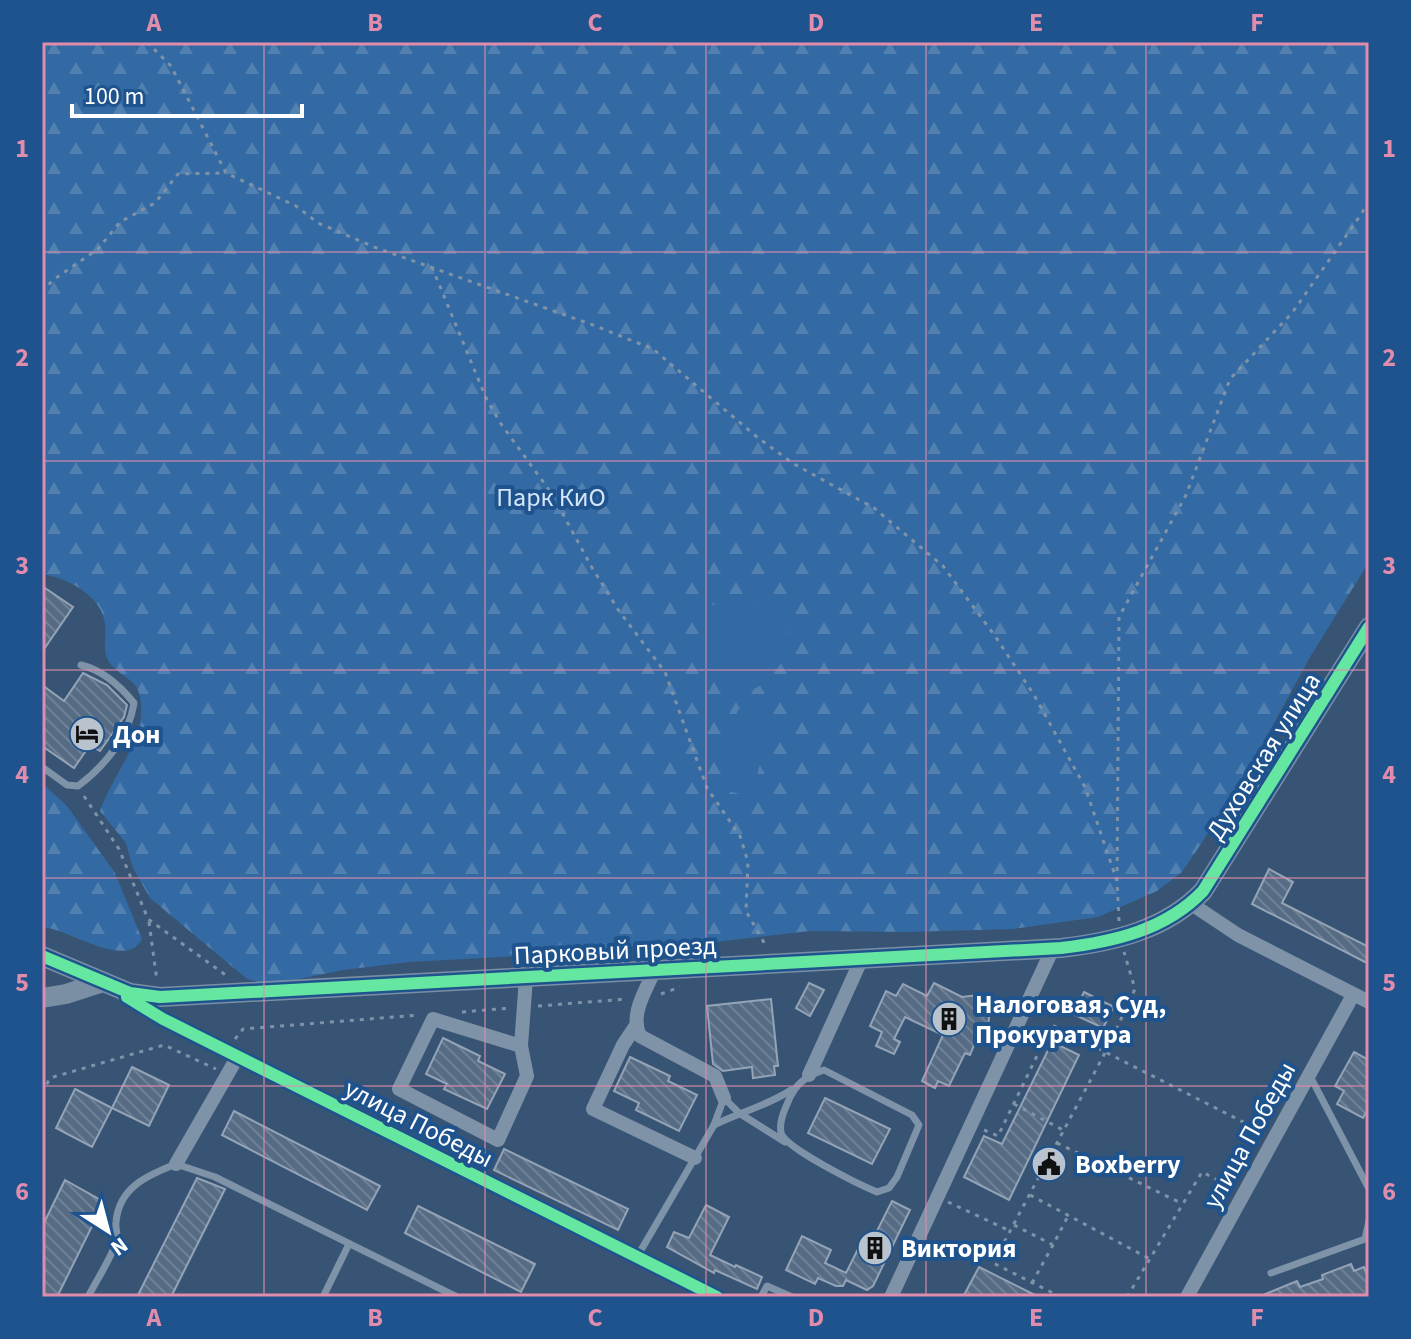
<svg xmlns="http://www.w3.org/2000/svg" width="1411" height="1339" font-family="'Source Sans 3',sans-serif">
<defs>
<pattern id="forest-firs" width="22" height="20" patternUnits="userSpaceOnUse" patternTransform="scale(2)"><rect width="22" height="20" fill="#336aa3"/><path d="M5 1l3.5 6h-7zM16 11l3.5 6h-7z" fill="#5280b1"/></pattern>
<pattern id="building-back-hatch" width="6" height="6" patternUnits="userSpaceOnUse" patternTransform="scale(2)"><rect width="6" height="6" fill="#566c85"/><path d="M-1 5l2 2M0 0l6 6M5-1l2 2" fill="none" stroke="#6f8297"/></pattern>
</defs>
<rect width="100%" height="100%" fill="#385474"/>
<!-- forest -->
<g fill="url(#forest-firs)">
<path d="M 42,42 L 1369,42 L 1369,562 L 1310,657 L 1256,756 L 1201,844 L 1182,872 L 1157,891 L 1098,917 L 1013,929 L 907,932 L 810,931 L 707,943 L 652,944 L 589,952 L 409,962 L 343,970 L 270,985 L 247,979 L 150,898 L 133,868 L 126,843 L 100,811 C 110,783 131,756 139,727 C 142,716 143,695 135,685 C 127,676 115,672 108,660 C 102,648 107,637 105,624 C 102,596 68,578 42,574 Z"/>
<path d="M 42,783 L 67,806 L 115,873 L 142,939 C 126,971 68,928 42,927 Z"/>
</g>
<!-- park -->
<g fill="#336aa3">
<path d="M 741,597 C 770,603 801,631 781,663 C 735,738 671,641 712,606 C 720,599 731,598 741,597 Z"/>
<path d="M 738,709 L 771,717 L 752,797 L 720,789 Z"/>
</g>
<!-- building -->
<g fill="url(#building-back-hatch)" stroke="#94a4b6" stroke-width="2">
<path d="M 42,586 L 73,607 L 42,652 Z"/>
<path d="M 83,673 L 107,685 L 127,705 L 124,717 L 100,751 L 90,745 L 74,768 L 42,746 L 42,685 L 64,701 Z"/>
<path d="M 1269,869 L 1293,882 L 1282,903 L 1369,947 L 1369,964 L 1252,904 Z"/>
<path d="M 809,983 L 824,990 L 810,1016 L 796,1008 Z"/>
<path d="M 934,983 L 962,997 L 978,995 L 986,1002 L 990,1013 L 988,1024 L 974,1035 L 974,1045 L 970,1055 L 965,1053 L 949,1086 L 938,1081 L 935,1088 L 922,1081 L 943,1035 L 905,1017 L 894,1039 L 900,1042 L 894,1054 L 876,1046 L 882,1032 L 870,1026 L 886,991 L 896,996 L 903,984 L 927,996 Z"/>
<path d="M 1084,992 L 1114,1007 L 1103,1028 L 1073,1014 Z"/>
<path d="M 771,999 L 778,1066 L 774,1066 L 775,1075 L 753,1078 L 752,1067 L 723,1071 L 713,1064 L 707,1006 Z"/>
<path d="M 443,1038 L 480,1056 L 478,1061 L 505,1074 L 487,1109 L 444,1089 L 447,1084 L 426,1074 Z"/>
<path d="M 1052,1042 L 1079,1055 L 1009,1200 L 964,1177 L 984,1136 L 1002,1144 Z"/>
<path d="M 1354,1052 L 1369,1060 L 1369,1107 L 1363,1118 L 1337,1104 L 1344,1091 L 1335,1086 Z"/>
<path d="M 630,1057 L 670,1076 L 668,1081 L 697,1095 L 679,1131 L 636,1110 L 639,1103 L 614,1091 Z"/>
<path d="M 132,1067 L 169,1085 L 149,1126 L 112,1108 Z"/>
<path d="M 75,1089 L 112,1108 L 92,1147 L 56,1128 Z"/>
<path d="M 825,1098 L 890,1129 L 872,1164 L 808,1133 Z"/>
<path d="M 234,1111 L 380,1186 L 367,1210 L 222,1135 Z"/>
<path d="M 504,1149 L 628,1209 L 618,1230 L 494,1170 Z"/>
<path d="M 197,1178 L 225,1189 L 171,1297 L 137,1297 Z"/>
<path d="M 65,1180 L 104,1202 L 57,1297 L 42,1297 L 42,1227 Z"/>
<path d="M 892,1201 L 910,1210 L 873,1286 L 867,1290 L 846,1280 L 843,1286 L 836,1286 L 818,1278 L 815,1284 L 786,1270 L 802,1236 L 831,1250 L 825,1263 L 846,1273 L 862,1241 L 870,1245 Z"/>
<path d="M 706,1205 L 729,1217 L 710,1255 L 735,1267 L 736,1265 L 762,1277 L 757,1289 L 715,1270 L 714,1273 L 667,1247 L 674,1232 L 689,1238 Z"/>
<path d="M 418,1206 L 535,1264 L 521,1292 L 405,1233 Z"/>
<path d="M 1351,1264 L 1354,1271 L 1364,1267 L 1369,1280 L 1369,1297 L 1258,1297 L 1297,1281 L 1300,1287 L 1323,1279 L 1322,1275 Z"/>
<path d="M 979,1267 L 1039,1297 L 963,1297 Z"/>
</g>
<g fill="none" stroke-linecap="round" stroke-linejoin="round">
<!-- path -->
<g stroke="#7f93a8" stroke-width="3" stroke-dasharray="4 6" stroke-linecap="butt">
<path d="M 147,42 L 171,66 L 226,173 L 296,206 L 318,223 L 374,247 L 593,325 L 653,349 L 757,437 L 794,464 L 874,508 L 943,566 L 995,636 L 1034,695 L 1085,787 L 1117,881"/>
<path d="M 432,267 L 486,398 L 501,424 L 552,494 L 591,566 L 619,611 L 665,672 L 707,788 L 740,836 L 748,862 L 746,911 L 766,946"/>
<path d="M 42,292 L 53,280 L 98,249 L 120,222 L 155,203 L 178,174 L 224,173"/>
<path d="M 84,796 L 119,849 L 148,919 L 227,976"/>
<path d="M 1119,921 L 1117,881 L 1119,617 L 1186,495 L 1230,379 L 1292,313 L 1362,213 L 1369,199"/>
<path d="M 149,922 L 157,981"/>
<path d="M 661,994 L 680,987"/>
<path d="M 538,1006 L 626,999"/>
<path d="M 462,1012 L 511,1008"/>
<path d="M 1030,1035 L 1044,1041"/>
<path d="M 235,1039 L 243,1029 L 419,1015"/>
<path d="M 42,1093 L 50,1078 L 164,1045 L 216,1069"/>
<path d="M 1014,1104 L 1063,1130"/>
<path d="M 984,1130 L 998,1136 L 1052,1025 L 1261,1131"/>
<path d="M 1057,1143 L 1183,1204"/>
<path d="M 1030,1195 L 1150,1259"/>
<path d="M 948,1202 L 1010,1231"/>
<path d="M 1014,1225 L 1053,1245 L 1068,1216"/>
<path d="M 1032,1283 L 1053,1245"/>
<path d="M 1061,1297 L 993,1263 L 1106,1051 L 1135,989 L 1124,952"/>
<path d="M 1127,1297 L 1202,1172 L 1233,1188"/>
</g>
<!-- lane -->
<g stroke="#7f93a8" stroke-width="7">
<path d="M 42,767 L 67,785 L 78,786 C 105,766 129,736 134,703 C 121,687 102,670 81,665"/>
<path d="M 824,1070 L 912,1115 L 919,1125 L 897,1177 L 889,1188 L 877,1192 C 860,1185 785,1148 781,1133 C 779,1122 784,1111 788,1102 C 795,1084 806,1076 824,1070 Z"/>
<path d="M 1310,1076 L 1369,1189"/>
<path d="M 714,1125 C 740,1112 767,1106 791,1090"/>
<path d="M 637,1257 L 714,1125 L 724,1098 L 739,1113 L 785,1142"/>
<path d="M 1271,1273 L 1365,1239 L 1369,1221"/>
<path d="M 88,1297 C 97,1279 111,1259 117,1240 C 118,1234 115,1228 116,1222 C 119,1187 148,1175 176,1164 L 215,1177 L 457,1297"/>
<path d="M 323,1297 L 349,1244"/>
<path d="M 761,1297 L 767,1286 L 792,1297"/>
</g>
<!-- street -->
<g stroke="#7f93a8" stroke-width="14">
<path d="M 1190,903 L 1238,935 L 1369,1002"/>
<path d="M 655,969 C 647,989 629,1014 640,1036 L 715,1076 L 724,1098"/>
<path d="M 123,994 L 163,1019 L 717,1297"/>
<path d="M 635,1027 L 623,1045 L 593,1109 L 695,1158"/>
<path d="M 521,1046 L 527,1076 L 498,1140 L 399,1089 L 433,1019 L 521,1046 L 526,978"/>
<path d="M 809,1075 L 862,958"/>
<path d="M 176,1164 L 238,1056"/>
<path d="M 891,1297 L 1053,948"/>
<path d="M 1187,1297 L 1353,995"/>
</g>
<!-- secondary -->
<g stroke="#7b8fa4" stroke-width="20">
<path d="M 42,956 L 130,993 L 160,997 L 1061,948 C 1113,942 1166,930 1203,891 L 1369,627"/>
<path d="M 42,998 L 66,994 L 103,982"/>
</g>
<defs>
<g id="cycleway">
<path d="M 42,956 L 130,993 L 160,997 L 1061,948 C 1113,942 1166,930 1203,891 L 1369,627"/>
<path d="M 127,997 L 163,1019 L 717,1297"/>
</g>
</defs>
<!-- cycleway casing -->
<use href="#cycleway" stroke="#1f538d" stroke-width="17"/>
<!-- cycleway -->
<use href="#cycleway" stroke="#66e7a1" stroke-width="12"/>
</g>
<!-- grid -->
<path fill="none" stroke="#e08cad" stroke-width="2" stroke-opacity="0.55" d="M 264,42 L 264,1297M 485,42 L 485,1297M 706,42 L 706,1297M 926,42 L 926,1297M 1146,42 L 1146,1297M 42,252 L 1369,252M 42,461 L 1369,461M 42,670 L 1369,670M 42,878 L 1369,878M 42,1086 L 1369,1086"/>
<!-- icons -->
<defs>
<symbol id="hotel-disc" viewBox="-11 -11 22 22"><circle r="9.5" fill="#b9c3ce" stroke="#1f538d"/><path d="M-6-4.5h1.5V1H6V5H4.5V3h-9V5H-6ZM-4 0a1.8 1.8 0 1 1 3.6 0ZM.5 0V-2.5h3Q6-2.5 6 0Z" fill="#111"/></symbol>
<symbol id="building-disc" viewBox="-11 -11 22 22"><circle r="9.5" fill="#b9c3ce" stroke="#1f538d"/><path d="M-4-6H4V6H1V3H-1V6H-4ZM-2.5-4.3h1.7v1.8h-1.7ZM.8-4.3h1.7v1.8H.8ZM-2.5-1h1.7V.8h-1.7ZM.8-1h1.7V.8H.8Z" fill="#111"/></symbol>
<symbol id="civic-disc" viewBox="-11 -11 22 22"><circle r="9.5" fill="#b9c3ce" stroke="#1f538d"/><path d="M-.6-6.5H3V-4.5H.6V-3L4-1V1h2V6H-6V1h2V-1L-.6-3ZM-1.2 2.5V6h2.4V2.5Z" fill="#111"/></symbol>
</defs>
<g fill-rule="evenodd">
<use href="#hotel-disc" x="67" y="714" width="40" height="40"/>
<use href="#building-disc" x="929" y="999" width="40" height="40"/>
<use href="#civic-disc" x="1029" y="1144" width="40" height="40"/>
<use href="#building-disc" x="855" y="1228" width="40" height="40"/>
</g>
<g text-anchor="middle" stroke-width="8" stroke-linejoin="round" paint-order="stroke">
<!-- park labels -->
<g font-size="26" fill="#d2e5f9" stroke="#1f538d">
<text x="551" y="506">Парк КиО</text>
</g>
<!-- poi labels -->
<g font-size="26" font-weight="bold" fill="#fff" stroke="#1f538d" text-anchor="start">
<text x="113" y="743">Дон</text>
<text x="975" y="1013">Налоговая, Суд,<tspan x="975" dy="30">Прокуратура</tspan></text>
<text x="1075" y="1173">Boxberry</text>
<text x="901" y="1257">Виктория</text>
</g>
<!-- street labels -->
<g font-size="26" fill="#fff" stroke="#1f538d">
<text transform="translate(1263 756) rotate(-58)" y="9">Духовская улица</text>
<text transform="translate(615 950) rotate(-3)" y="9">Парковый проезд</text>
<text transform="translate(419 1123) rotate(27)" y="9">улица Победы</text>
<text transform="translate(1249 1135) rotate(-61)" y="9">улица Победы</text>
</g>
</g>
<!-- border -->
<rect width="1411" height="1339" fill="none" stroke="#1f538d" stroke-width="88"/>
<!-- north arrow -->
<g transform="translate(108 1231) rotate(144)" stroke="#1f538d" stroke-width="6" paint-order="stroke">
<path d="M0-6L14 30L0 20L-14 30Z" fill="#ffffff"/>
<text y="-12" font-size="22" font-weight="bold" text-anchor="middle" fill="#ffffff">N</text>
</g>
<!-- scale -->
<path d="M72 104v12h230v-12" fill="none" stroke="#ffffff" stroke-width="4"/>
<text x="84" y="104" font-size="24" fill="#ffffff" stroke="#1f538d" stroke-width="6" paint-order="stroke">100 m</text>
<rect x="44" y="44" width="1323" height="1251" fill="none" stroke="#e08cad" stroke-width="3"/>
<g font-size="26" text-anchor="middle" font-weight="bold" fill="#e08cad">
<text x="154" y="31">A</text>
<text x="375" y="31">B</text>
<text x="595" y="31">C</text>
<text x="816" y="31">D</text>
<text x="1036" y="31">E</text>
<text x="1257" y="31">F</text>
<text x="22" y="157">1</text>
<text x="1389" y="157">1</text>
<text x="22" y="366">2</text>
<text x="1389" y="366">2</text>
<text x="22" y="574">3</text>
<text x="1389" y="574">3</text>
<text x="22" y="783">4</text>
<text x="1389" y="783">4</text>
<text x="22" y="991">5</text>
<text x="1389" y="991">5</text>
<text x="22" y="1200">6</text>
<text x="1389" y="1200">6</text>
<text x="154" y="1326">A</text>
<text x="375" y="1326">B</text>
<text x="595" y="1326">C</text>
<text x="816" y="1326">D</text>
<text x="1036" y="1326">E</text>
<text x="1257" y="1326">F</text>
</g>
</svg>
